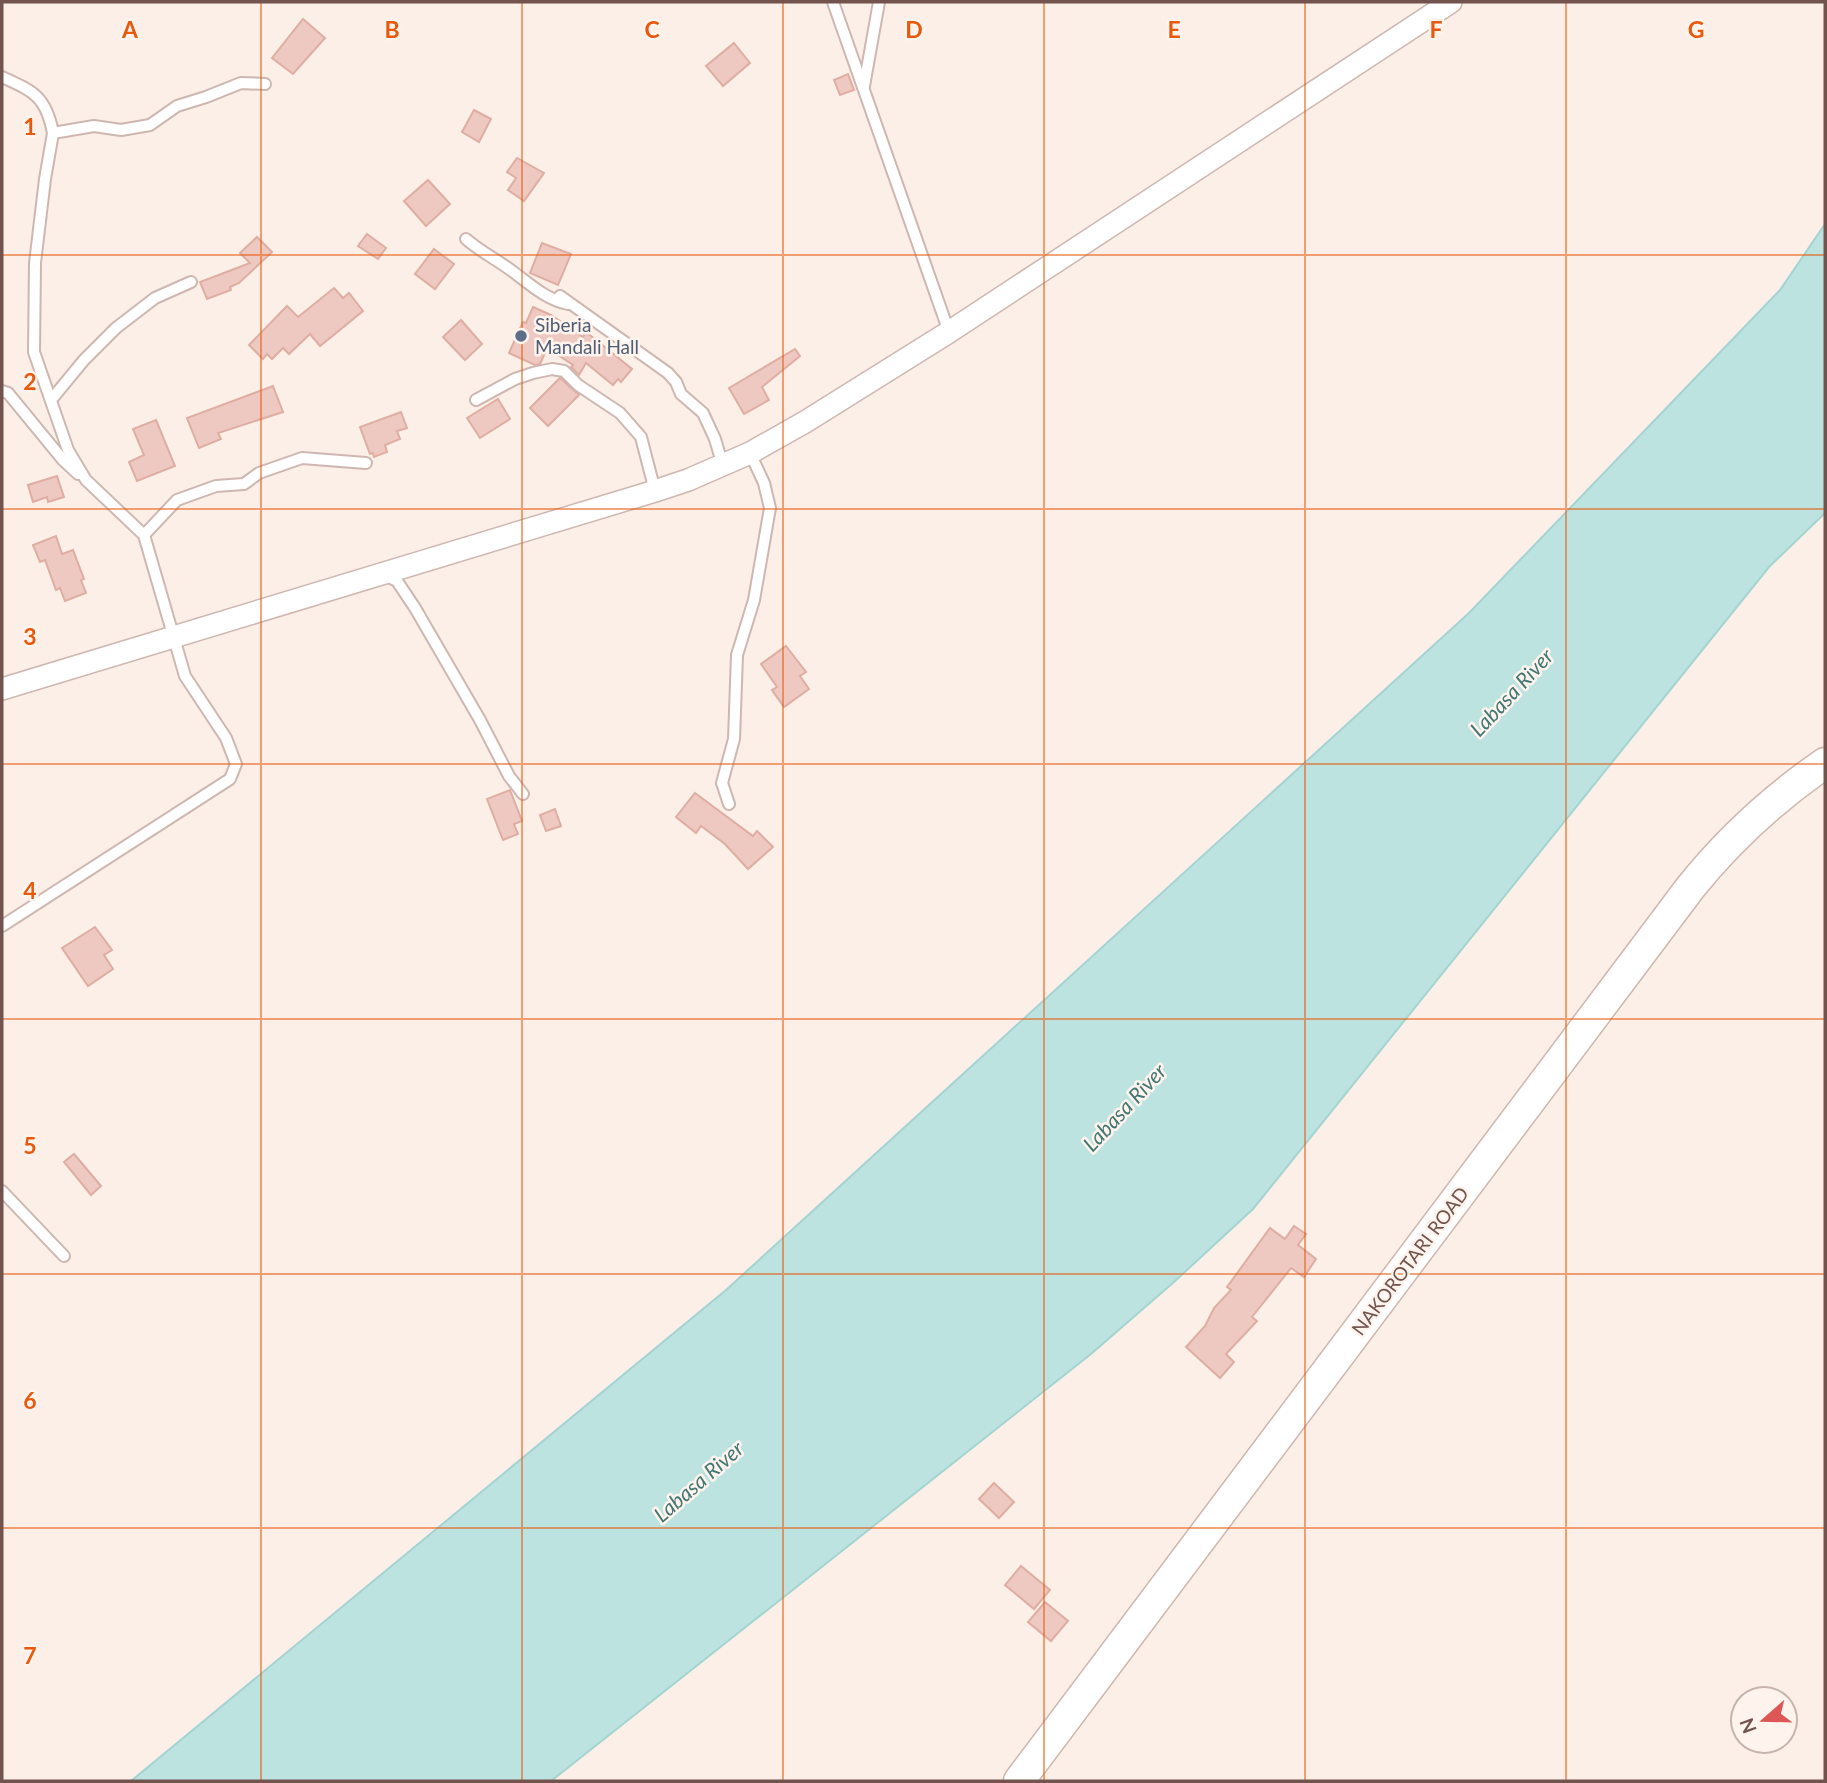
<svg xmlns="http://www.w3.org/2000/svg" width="1827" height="1783" font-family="Lato,sans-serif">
<rect width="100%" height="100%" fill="#fbefe7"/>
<!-- water -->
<path fill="#bde3e1" stroke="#a4d4d1" stroke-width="2" d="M 1825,224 L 1825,513 L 1769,567 L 1253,1209 L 1174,1282 L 1091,1354 L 551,1781 L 131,1781 L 726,1290 L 1469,613 L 1780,290 Z"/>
<!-- building -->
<g fill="#eec9c1" stroke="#e0ada2" stroke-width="2">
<path d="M 303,19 L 325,38 L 293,74 L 272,58 Z"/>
<path d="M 734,43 L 750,63 L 723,86 L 706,66 Z"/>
<path d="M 848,74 L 854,90 L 840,95 L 834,80 Z"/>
<path d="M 474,110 L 491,119 L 479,142 L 462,132 Z"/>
<path d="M 517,158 L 544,173 L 524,201 L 508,190 L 516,178 L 507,172 Z"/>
<path d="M 428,180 L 450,204 L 426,226 L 404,201 Z"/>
<path d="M 367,234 L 386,248 L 378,259 L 358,246 Z"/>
<path d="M 257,237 L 272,252 L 239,283 L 230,287 L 231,290 L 207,299 L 200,282 L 250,263 L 240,253 Z"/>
<path d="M 542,243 L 571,254 L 558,285 L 530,273 Z"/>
<path d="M 434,249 L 454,264 L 435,289 L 415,274 Z"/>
<path d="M 334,288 L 343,298 L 349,293 L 363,311 L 320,346 L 310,334 L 289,354 L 283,348 L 272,359 L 267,354 L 263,359 L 249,345 L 287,306 L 298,317 Z"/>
<path d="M 533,307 L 551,315 L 583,337 L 586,332 L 632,369 L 621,382 L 618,379 L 613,385 L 586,363 L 579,375 L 571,367 L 573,365 L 547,348 L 540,364 L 535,365 L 509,353 L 523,322 L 526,323 Z"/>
<path d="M 461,320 L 482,344 L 465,360 L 443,337 Z"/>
<path d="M 795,349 L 800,356 L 762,387 L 769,400 L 744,414 L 729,388 Z"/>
<path d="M 560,378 L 579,395 L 548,426 L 530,408 Z"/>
<path d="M 273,386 L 283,412 L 218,433 L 221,439 L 199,448 L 187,418 Z"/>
<path d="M 498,399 L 510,419 L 480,438 L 467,418 Z"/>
<path d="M 401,412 L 407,428 L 397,431 L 400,439 L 385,445 L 387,452 L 374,457 L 373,453 L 370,454 L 360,427 Z"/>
<path d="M 156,420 L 175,466 L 137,481 L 129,462 L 144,455 L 133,429 Z"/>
<path d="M 57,476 L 64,497 L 48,502 L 47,497 L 33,502 L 28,485 Z"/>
<path d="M 56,536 L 62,554 L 73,550 L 84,579 L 81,580 L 86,593 L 65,601 L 60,588 L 56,590 L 45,560 L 40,562 L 33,545 Z"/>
<path d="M 786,646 L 806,672 L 800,676 L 809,689 L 784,707 L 772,690 L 777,687 L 761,664 Z"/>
<path d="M 510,790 L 522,821 L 514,824 L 518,834 L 503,840 L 487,799 Z"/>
<path d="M 695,793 L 753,836 L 757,831 L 773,847 L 748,869 L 725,844 L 701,826 L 696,833 L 676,817 Z"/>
<path d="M 555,809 L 561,826 L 546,831 L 540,815 Z"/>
<path d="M 95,927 L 112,950 L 104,955 L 113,969 L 88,986 L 62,948 Z"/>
<path d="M 74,1154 L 101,1186 L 91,1195 L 64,1162 Z"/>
<path d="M 1294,1226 L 1306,1234 L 1298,1245 L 1316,1259 L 1304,1277 L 1291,1268 L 1252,1317 L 1257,1321 L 1226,1354 L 1234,1362 L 1220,1378 L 1186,1347 L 1205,1326 L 1214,1308 L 1231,1290 L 1227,1287 L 1270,1228 L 1285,1239 Z"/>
<path d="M 994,1483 L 1014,1502 L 999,1518 L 979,1499 Z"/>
<path d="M 1021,1566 L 1050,1590 L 1034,1609 L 1005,1585 Z"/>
<path d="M 1045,1602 L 1068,1621 L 1051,1641 L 1028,1622 Z"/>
</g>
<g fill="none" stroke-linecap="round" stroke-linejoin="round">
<defs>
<g id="lane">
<path d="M 833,2 L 949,332"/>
<path d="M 2,77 C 33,91 46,96 53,133"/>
<path d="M 864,86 L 879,2"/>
<path d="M 466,239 C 481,252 496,259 512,271 C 530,284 545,299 568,304"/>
<path d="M 560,296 L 668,373 L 676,382 L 681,394 L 703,413 L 715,439 L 723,466"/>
<path d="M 2,391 L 8,393 L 63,460 L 78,474"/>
<path d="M 51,400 L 84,360 L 116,328 L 155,298 L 191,282"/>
<path d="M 476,400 L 515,379 L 533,373 L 552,369 L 564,371 L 578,385 L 620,413 L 641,437 L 655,491"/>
<path d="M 144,535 L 177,500 L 216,486 L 244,484 L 259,473 L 302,458 L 366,463"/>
<path d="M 385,575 L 397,581 L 415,608 L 480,720 L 509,776 L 523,794"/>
<path d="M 729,804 L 722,783 L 734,739 L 737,655 L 754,600 L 770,508 L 764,483 L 750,453"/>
<path d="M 2,926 L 230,779 L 236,764 L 226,738 L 185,676 L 144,535 L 86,480 L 68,450 L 34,352 L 35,263 L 45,179 L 53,133 L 94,126 L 121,130 L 150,125 L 177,106 L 206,97 L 241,83 L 265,84"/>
<path d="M 2,1191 L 64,1256"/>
</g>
<path id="street" d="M 2,689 L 655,491 L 688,480 L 750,453 L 805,422 L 949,332 L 1451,2"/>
<path id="secondary" d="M 1019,1781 L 1690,888 C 1730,838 1773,799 1825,763"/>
</defs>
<!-- lane casing -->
<use href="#lane" stroke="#ceb7b1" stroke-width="14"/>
<!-- street casing -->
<use href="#street" stroke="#ceb7b1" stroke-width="24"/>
<!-- secondary casing -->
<use href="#secondary" stroke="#d0b6ae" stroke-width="33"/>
<!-- lane -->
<use href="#lane" stroke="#fff" stroke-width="10"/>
<!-- street -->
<use href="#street" stroke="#fff" stroke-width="21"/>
<!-- secondary -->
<use href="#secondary" stroke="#fff" stroke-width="30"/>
</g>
<!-- grid -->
<path fill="none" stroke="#e8590c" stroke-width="2" stroke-opacity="0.55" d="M 261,2 L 261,1781M 522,2 L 522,1781M 783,2 L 783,1781M 1044,2 L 1044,1781M 1305,2 L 1305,1781M 1566,2 L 1566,1781M 2,255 L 1825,255M 2,509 L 1825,509M 2,764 L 1825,764M 2,1019 L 1825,1019M 2,1274 L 1825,1274M 2,1528 L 1825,1528"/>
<!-- markers -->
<circle fill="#5c6f8a" stroke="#fef4ed" stroke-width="2.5" cx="521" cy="336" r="7"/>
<g text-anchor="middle" stroke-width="5" stroke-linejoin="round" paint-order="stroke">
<!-- service labels -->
<g font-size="19" fill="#4e5e75" stroke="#fef4ed" text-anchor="start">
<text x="535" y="332">Siberia<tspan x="535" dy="22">Mandali Hall</tspan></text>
</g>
<!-- street labels -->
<g font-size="19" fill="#73534d" stroke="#fef4ed">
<text transform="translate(1410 1261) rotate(-53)" y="7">NAKOROTARI ROAD</text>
</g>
<!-- water labels -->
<g font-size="21" font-style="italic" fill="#427774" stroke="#fef4ed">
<text transform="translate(1512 693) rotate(-47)" y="7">Labasa River</text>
<text transform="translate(1125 1108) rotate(-47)" y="7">Labasa River</text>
<text transform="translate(699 1482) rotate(-41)" y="7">Labasa River</text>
</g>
</g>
<g font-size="23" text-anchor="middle" font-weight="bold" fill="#e8590c" stroke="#fef4ed" stroke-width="5" stroke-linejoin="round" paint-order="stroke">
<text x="130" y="38">A</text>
<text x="392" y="38">B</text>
<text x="652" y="38">C</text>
<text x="914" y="38">D</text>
<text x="1174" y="38">E</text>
<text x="1436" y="38">F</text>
<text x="1696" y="38">G</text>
<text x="30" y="135">1</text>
<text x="30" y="390">2</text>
<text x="30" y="645">3</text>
<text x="30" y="899">4</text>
<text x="30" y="1154">5</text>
<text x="30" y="1409">6</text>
<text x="30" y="1664">7</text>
</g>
<!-- border -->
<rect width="1827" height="1783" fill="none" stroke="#73534d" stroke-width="7"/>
<!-- north arrow -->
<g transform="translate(1764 1720) rotate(250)"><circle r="33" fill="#fef4ed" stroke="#c6b4ad" stroke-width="2"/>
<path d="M0-5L12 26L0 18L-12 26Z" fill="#dc5755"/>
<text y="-10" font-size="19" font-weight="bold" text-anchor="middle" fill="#73534d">N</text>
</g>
</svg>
